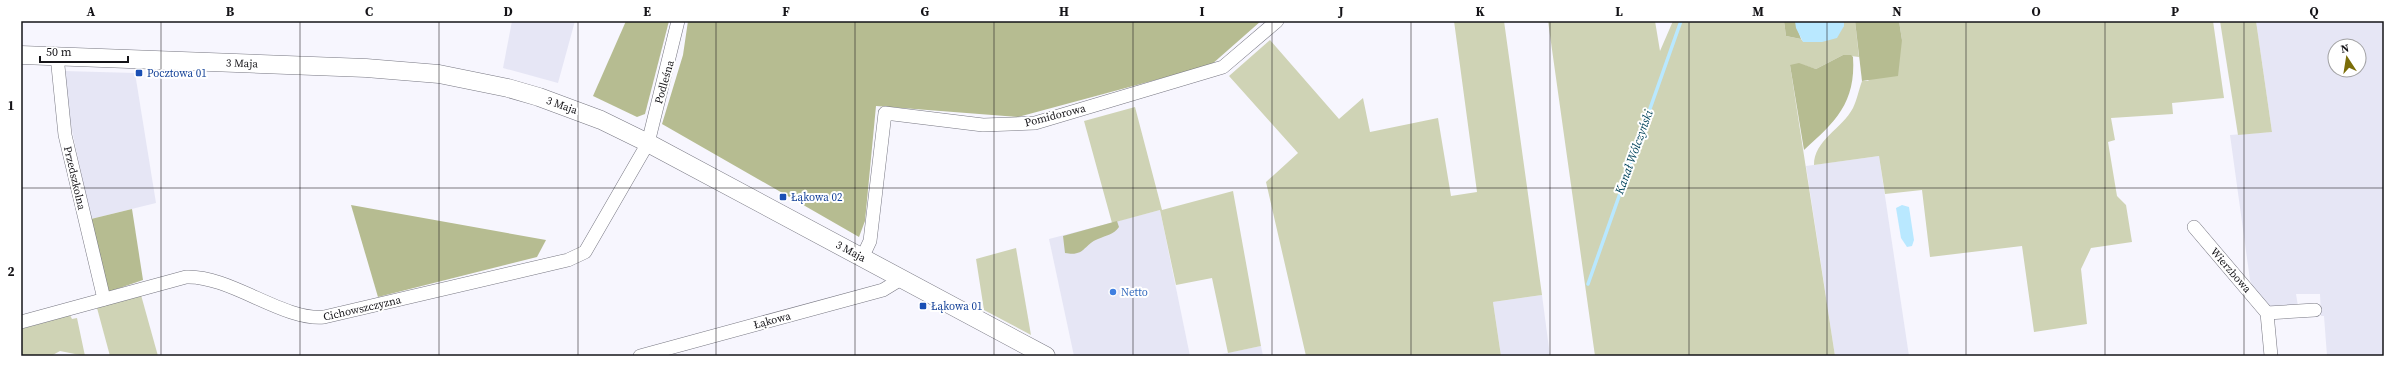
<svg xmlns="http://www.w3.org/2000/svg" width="2405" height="377" font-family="'Source Serif 4',serif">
<rect width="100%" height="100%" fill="#f7f6fe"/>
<!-- built -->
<g fill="#e6e6f5" fill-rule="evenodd">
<path d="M 512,21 L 575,21 L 558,83 L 503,68 Z"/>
<path d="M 2256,21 L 2384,21 L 2384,356 L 2327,356 L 2324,316 L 2321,316 L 2320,294 L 2296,294 L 2298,306 L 2267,306 L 2255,292 L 2250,280 L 2230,135 L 2272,132 ZM 2335,46 L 2359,46 L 2359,70 L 2335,70 Z"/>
<path d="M 64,71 L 135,73 L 156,203 L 91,219 L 66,102 Z"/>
<path d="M 1879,156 L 1909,356 L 1835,356 L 1806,166 Z"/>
<path d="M 1160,210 L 1190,356 L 1074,356 L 1049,239 Z"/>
<path d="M 1542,295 L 1550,356 L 1501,356 L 1493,302 Z"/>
<path d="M 1261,346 L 1263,356 L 1212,356 Z"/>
</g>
<!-- green -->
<g fill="#cfd3b5">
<path d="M 1454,21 L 1504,21 L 1542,295 L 1493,302 L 1501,356 L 1306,356 L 1266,182 L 1298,153 L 1229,76 L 1270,40 L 1339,119 L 1363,98 L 1370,132 L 1438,118 L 1451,196 L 1477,192 Z"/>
<path d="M 1548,21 L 1655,21 L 1660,51 L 1673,21 L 1784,21 L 1786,36 L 1801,39 L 1804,42 L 1844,26 L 1844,21 L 1855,21 L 1859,57 L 1843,55 L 1816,69 L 1803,65 L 1790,65 L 1835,356 L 1595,356 Z"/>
<path d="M 1899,21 L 2213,21 L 2224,98 L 2172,103 L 2173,114 L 2111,118 L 2115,140 L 2108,142 L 2117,196 L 2126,205 L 2132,242 L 2091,248 L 2081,269 L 2087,324 L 2034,332 L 2022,246 L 1930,257 L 1922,190 L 1885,194 L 1879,156 L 1814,165 C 1814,140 1842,129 1853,108 C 1857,100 1859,89 1862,81 L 1868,81 L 1902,40 Z"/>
<path d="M 2220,21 L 2256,21 L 2272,132 L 2238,135 Z"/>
<path d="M 1135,107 L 1162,210 L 1233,191 L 1261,346 L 1228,353 L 1212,278 L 1176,285 L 1160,210 L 1112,223 L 1084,121 Z"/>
<path d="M 1016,248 L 1031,335 L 984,310 L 976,259 Z"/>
<path d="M 141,295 L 158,356 L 110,356 L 97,308 Z"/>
<path d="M 70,315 L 72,319 L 77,318 L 85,356 L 60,351 L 51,356 L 21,356 L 21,329 Z"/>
</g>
<!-- forest -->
<g fill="#b6bc91">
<path d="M 626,21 L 669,21 L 645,114 L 637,117 L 593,96 Z"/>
<path d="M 688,21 L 1261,21 L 1211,65 L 1018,117 L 876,106 L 865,221 L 859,237 L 662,124 L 683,55 Z"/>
<path d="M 1784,21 L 1795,21 L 1801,39 L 1786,36 Z"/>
<path d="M 1855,21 L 1899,21 L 1902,40 L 1898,76 L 1862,81 Z"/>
<path d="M 1843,55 L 1851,55 L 1853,57 C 1856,103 1835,122 1804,150 L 1790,65 L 1799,63 L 1816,69 Z"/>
<path d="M 351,205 L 546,240 L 537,257 L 378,297 Z"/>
<path d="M 132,209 L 143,280 L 108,292 L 91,219 Z"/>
<path d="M 1117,221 L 1119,227 C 1113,235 1107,235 1098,239 C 1083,245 1085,257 1065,253 L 1063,236 Z"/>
</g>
<!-- water -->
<g fill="#b9e8ff">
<path d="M 1795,21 L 1844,21 L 1844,26 L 1837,38 L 1822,42 L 1803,42 L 1796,28 Z"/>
<path d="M 1902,205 L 1909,207 L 1914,240 L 1912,246 L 1907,247 L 1901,238 L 1896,208 Z"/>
</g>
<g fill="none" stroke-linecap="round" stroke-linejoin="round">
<!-- stream -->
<path stroke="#b9e8ff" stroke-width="3.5" d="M 1588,284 L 1681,21"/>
<defs>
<g id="street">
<path d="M 57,56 L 65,135 L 104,299"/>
<path d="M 2194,227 L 2267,313 L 2271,356"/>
<path d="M 862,258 L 870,241 L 885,113 L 983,125 L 1035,123 L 1223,67 L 1277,21"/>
<path d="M 2267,313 L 2315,310"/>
<path d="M 21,322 L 186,277 C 230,275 283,321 324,317 L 568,260 L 585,252 L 648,143 L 678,21"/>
<path d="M 640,356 L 883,290 L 901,279"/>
</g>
<path id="secondary" d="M 21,55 L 366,68 L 439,74 L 508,88 L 539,97 L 601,120 L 648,143 L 1046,356"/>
</defs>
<!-- street casing -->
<use href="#street" stroke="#777782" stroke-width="14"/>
<!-- secondary casing -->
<use href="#secondary" stroke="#777782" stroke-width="19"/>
<!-- street -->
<use href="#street" stroke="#fff" stroke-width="13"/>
<!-- secondary -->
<use href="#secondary" stroke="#fff" stroke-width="18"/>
</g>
<!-- grid -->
<path fill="none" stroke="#151418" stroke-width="1" stroke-opacity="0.55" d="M 161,21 L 161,356M 300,21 L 300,356M 439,21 L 439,356M 578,21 L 578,356M 716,21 L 716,356M 855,21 L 855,356M 994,21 L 994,356M 1133,21 L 1133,356M 1272,21 L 1272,356M 1411,21 L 1411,356M 1550,21 L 1550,356M 1689,21 L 1689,356M 1827,21 L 1827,356M 1966,21 L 1966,356M 2105,21 L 2105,356M 2244,21 L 2244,356M 21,188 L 2384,188"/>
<!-- markers -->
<g fill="#1a4fb4" stroke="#fff" stroke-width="1.5">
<rect x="135" y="69" width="8" height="8" rx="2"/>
<rect x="779" y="193" width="8" height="8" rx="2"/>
<rect x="919" y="302" width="8" height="8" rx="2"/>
</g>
<circle fill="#3f7fe0" stroke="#fff" stroke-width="1.5" cx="1113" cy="292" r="4"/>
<g text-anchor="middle" stroke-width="4" stroke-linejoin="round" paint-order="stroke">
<!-- street labels -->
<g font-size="11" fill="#151418" stroke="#fff">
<text transform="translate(242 63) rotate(2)" y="4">3 Maja</text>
<text transform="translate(664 82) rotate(-74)" y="4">Podleśna</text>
<text transform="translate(562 105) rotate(20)" y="4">3 Maja</text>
<text transform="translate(1055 115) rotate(-14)" y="4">Pomidorowa</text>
<text transform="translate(75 178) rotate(77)" y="4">Przedszkolna</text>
<text transform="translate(851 251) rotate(28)" y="4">3 Maja</text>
<text transform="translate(2231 270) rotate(49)" y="4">Wierzbowa</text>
<text transform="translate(362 308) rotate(-13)" y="4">Cichowszczyzna</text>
<text transform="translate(772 320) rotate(-15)" y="4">Łąkowa</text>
</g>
<!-- transit labels -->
<g font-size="11" fill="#164399" stroke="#fff" text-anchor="start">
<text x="147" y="77">Pocztowa 01</text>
<text x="791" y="201">Łąkowa 02</text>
<text x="931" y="310">Łąkowa 01</text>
</g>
<!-- shop labels -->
<g font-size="11" fill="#366cbe" stroke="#fff" text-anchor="start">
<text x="1121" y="296">Netto</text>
</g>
<!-- water labels -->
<g font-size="12" font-style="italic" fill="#02445b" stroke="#fff">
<text transform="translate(1634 152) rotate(-70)" y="4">Kanał Wólczyński</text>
</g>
</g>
<!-- border -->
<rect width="2405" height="377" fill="none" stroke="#ffffff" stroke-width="44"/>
<!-- north arrow -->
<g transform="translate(2347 58) rotate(348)"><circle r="19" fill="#ffffff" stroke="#a1a1a3"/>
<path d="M0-3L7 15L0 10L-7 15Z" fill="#7a6d09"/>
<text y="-6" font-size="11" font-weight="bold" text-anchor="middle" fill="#151418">N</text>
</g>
<!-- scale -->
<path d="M40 56v6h88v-6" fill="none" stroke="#151418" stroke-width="2"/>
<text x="46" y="56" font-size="12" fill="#151418" stroke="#ffffff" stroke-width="3" paint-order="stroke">50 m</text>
<rect x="22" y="22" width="2361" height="333" fill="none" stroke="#151418" stroke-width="1.5"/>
<g font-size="13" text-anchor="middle" font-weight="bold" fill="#151418">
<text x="91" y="16">A</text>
<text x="230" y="16">B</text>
<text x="369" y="16">C</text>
<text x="508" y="16">D</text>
<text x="647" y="16">E</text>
<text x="786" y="16">F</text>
<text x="925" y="16">G</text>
<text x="1064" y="16">H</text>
<text x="1202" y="16">I</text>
<text x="1341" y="16">J</text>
<text x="1480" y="16">K</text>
<text x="1619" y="16">L</text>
<text x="1758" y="16">M</text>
<text x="1897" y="16">N</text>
<text x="2036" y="16">O</text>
<text x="2175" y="16">P</text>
<text x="2314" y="16">Q</text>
<text x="11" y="110">1</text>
<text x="11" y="276">2</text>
</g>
</svg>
